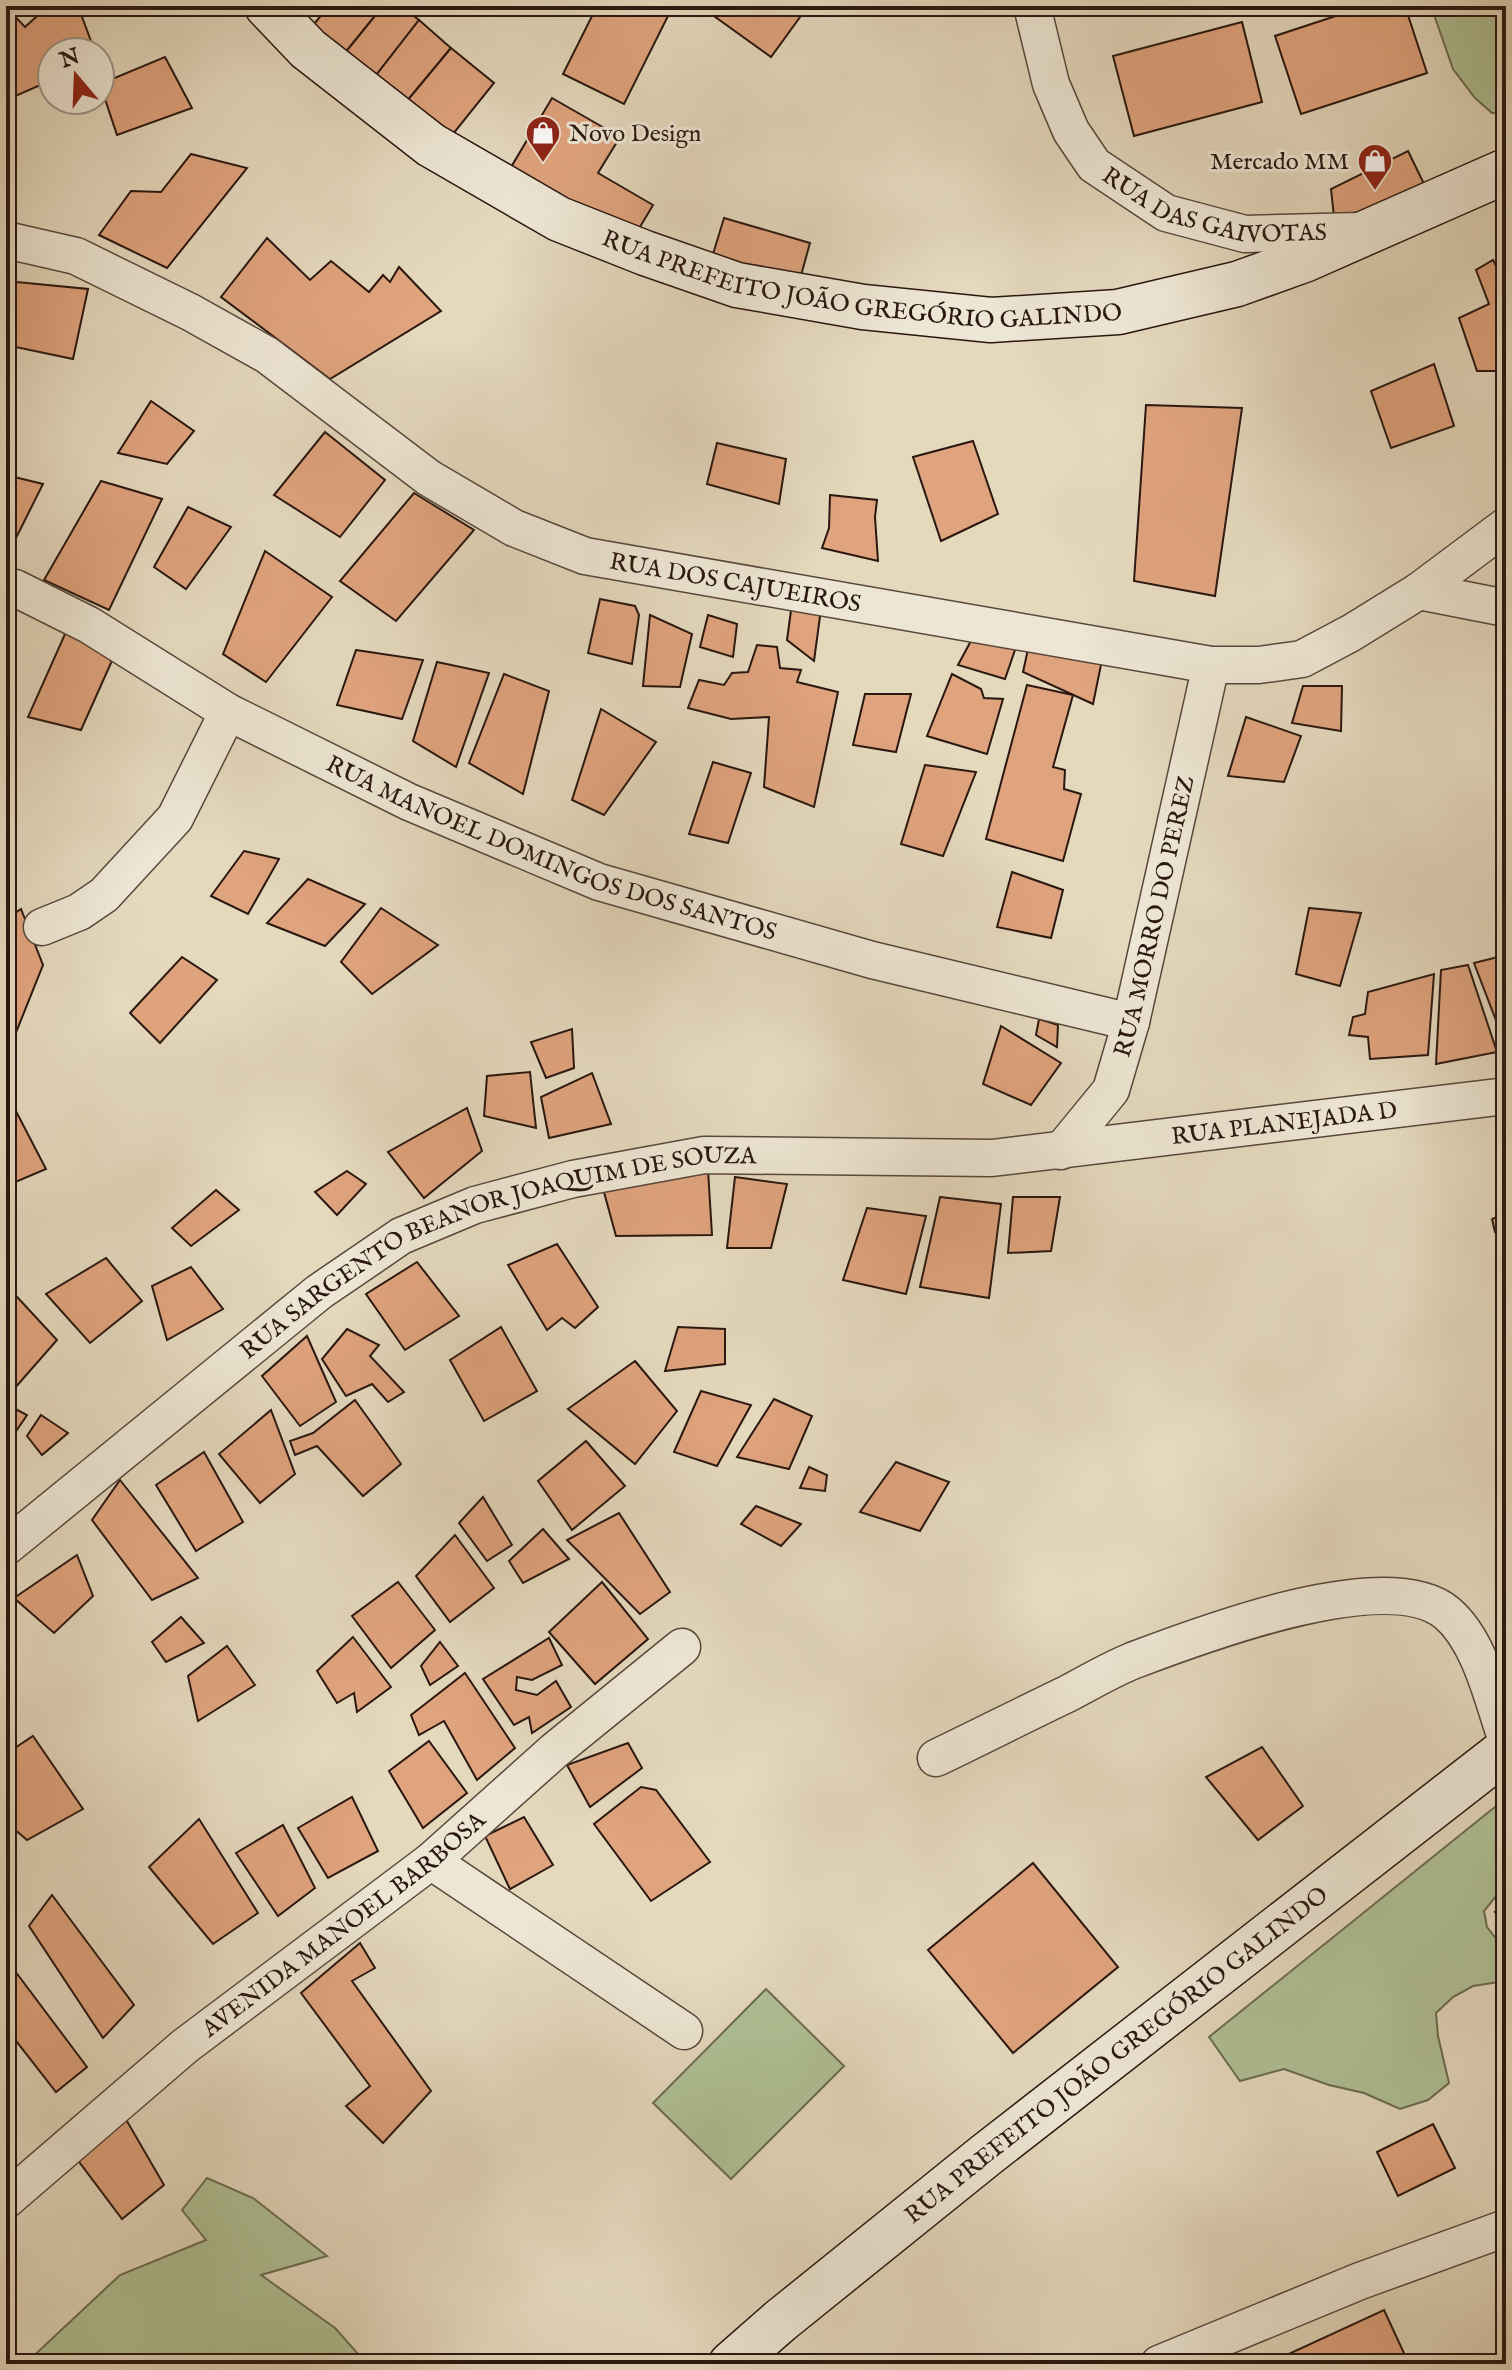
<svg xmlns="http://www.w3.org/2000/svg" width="1512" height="2370" font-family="'IM FELL English',serif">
<rect width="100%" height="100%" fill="#e4d8bd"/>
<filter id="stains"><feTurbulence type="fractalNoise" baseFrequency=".0025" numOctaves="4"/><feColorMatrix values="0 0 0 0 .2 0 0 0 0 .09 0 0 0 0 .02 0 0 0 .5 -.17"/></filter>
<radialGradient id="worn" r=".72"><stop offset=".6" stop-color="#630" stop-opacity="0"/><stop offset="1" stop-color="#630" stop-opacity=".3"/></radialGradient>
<!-- green -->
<g fill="#afc095" stroke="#6c6c52" stroke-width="2">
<path d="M 1431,6 L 1506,6 L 1506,113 L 1492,113 L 1475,98 L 1453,69 Z"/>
<path d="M 1506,1798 L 1506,1884 L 1484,1911 L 1487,1927 L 1506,1951 L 1506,1981 L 1473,1986 L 1453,1997 L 1436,2013 L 1438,2036 L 1449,2083 L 1428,2100 L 1400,2109 L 1364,2093 L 1329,2085 L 1284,2069 L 1240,2081 L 1209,2037 Z"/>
<path d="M 766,1989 L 844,2066 L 731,2179 L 653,2103 Z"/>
<path d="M 207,2178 L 253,2198 L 327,2256 L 261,2275 L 335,2328 L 367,2364 L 25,2364 L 120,2275 L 206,2240 L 182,2210 Z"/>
</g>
<!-- building -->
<g fill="#dfa37d" stroke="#2a1710" stroke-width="2">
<path d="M 48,6 L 78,6 L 95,52 L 52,52 L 52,80 L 6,100 L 6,13 L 10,11 L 25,27 Z"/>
<path d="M 329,6 L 383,6 L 340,59 L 309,30 Z"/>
<path d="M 383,6 L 401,6 L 419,20 L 370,83 L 340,59 Z"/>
<path d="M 597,6 L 648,6 L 668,16 L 624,104 L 563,74 Z"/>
<path d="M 700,6 L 808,6 L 771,57 Z"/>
<path d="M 1366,6 L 1405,6 L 1427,73 L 1301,114 L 1275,36 Z"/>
<path d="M 419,20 L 451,48 L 402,107 L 370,83 Z"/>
<path d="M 1242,22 L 1262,102 L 1134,136 L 1113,56 Z"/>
<path d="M 451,48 L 494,83 L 449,139 L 402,107 Z"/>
<path d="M 165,57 L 192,108 L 117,135 L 100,84 Z"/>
<path d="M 552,98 L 620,137 L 598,173 L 653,205 L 634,237 L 504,179 Z"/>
<path d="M 1408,151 L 1427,190 L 1335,226 L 1331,189 Z"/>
<path d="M 191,154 L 247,168 L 167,268 L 99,235 L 131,191 L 161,192 Z"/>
<path d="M 724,218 L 810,243 L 797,290 L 710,264 Z"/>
<path d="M 267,238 L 310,280 L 331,261 L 369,292 L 383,275 L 390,282 L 399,267 L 441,311 L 330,379 L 221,297 Z"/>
<path d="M 1493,260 L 1506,286 L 1506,375 L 1500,371 L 1477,371 L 1459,318 L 1489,304 L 1476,270 Z"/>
<path d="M 6,281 L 88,289 L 73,359 L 6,345 Z"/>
<path d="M 1434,364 L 1454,426 L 1391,448 L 1371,391 Z"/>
<path d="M 151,401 L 194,431 L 167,464 L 118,453 Z"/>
<path d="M 1146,405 L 1242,408 L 1215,596 L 1134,581 Z"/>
<path d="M 325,432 L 385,480 L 340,537 L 274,495 Z"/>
<path d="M 973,441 L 998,514 L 941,541 L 913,457 Z"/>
<path d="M 717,443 L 786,459 L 779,504 L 707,484 Z"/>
<path d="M 6,475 L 43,484 L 12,546 L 6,544 Z"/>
<path d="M 101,481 L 162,499 L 109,610 L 44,580 Z"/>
<path d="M 414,493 L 474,530 L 396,621 L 340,581 Z"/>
<path d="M 830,495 L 877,500 L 875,517 L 878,561 L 822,548 L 829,528 Z"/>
<path d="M 188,507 L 231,527 L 186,589 L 154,567 Z"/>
<path d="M 265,551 L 332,597 L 266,682 L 223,654 Z"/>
<path d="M 600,599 L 635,606 L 639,615 L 632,664 L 588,653 Z"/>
<path d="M 792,603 L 821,609 L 814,661 L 787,640 Z"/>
<path d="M 650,615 L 692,634 L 680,687 L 643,686 Z"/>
<path d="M 708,615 L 737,624 L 733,657 L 700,647 Z"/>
<path d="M 69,625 L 119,645 L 81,730 L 28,717 Z"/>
<path d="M 973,637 L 1017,644 L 1005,679 L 958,665 Z"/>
<path d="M 757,645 L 777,647 L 780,668 L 801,670 L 797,682 L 838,692 L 814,807 L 764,787 L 769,717 L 731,719 L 688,708 L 699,680 L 724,685 L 732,673 L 748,672 Z"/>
<path d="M 1028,649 L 1103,655 L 1093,704 L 1023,672 Z"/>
<path d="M 356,650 L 423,660 L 402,719 L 337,705 Z"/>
<path d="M 437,662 L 489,673 L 456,767 L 413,741 Z"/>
<path d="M 504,674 L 549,691 L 523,794 L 469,763 Z"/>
<path d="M 952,674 L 981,689 L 984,698 L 1003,699 L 987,754 L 927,736 Z"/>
<path d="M 1027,685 L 1073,695 L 1053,767 L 1065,770 L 1064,789 L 1081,794 L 1063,861 L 986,839 Z"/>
<path d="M 1303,686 L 1342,686 L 1341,731 L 1292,723 Z"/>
<path d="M 865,694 L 911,694 L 896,752 L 853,745 Z"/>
<path d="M 601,709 L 656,742 L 604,815 L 572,800 Z"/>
<path d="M 1246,717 L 1301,736 L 1284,782 L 1228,776 Z"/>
<path d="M 713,762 L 751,773 L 728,843 L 689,834 Z"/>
<path d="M 925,765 L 976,772 L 943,856 L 901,844 Z"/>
<path d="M 244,851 L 279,859 L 248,914 L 211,896 Z"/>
<path d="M 1012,872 L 1063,890 L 1051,938 L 997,927 Z"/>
<path d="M 308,879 L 365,904 L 325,946 L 267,923 Z"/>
<path d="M 381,908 L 438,945 L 372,994 L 341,962 Z"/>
<path d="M 1309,908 L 1361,913 L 1340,986 L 1296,974 Z"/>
<path d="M 21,909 L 43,965 L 13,1040 L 6,1043 L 6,919 Z"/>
<path d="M 1506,955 L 1506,1043 L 1505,1044 L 1474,963 Z"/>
<path d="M 182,957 L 217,980 L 160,1043 L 130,1013 Z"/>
<path d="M 1468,965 L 1497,1052 L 1436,1064 L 1441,970 Z"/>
<path d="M 1434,974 L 1428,1055 L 1370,1059 L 1368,1037 L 1349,1035 L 1353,1017 L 1365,1014 L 1368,992 Z"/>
<path d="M 1039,1019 L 1058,1025 L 1057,1047 L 1036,1035 Z"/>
<path d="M 1001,1026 L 1061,1063 L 1031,1105 L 983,1084 Z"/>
<path d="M 572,1029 L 574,1068 L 546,1078 L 531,1042 Z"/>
<path d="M 530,1072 L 536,1128 L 484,1116 L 487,1076 Z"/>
<path d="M 592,1073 L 611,1124 L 549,1138 L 541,1097 Z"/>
<path d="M 6,1092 L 46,1169 L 6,1186 Z"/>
<path d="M 467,1108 L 482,1151 L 424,1198 L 388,1152 Z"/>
<path d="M 708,1170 L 712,1235 L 616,1236 L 604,1192 L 656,1173 Z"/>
<path d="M 347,1171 L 366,1184 L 337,1215 L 315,1192 Z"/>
<path d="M 735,1177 L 787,1184 L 771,1248 L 727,1248 Z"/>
<path d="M 216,1190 L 239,1210 L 191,1246 L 172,1228 Z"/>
<path d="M 940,1197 L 1001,1204 L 989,1298 L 920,1287 Z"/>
<path d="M 1013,1197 L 1060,1197 L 1051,1251 L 1008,1253 Z"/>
<path d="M 867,1208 L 926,1216 L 906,1294 L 843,1280 Z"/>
<path d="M 1506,1213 L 1506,1231 L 1495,1232 L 1492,1219 Z"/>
<path d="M 557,1244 L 598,1307 L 575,1328 L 562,1318 L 547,1330 L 508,1265 Z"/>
<path d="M 106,1258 L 142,1301 L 90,1343 L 46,1294 Z"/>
<path d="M 417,1262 L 459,1316 L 405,1350 L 366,1294 Z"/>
<path d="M 191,1267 L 223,1309 L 167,1340 L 152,1286 Z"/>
<path d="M 6,1285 L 57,1340 L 7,1397 L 6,1396 Z"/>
<path d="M 501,1327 L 537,1391 L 484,1421 L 450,1360 Z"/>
<path d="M 678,1327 L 725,1329 L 725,1364 L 665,1371 Z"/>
<path d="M 347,1329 L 379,1345 L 370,1356 L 404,1392 L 388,1402 L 372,1384 L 346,1396 L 322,1359 Z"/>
<path d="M 307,1336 L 336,1402 L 300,1426 L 262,1376 Z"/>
<path d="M 635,1361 L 677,1411 L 635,1464 L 568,1409 Z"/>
<path d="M 701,1391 L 751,1405 L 717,1466 L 674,1452 Z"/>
<path d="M 774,1399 L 812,1416 L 789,1469 L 737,1457 Z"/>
<path d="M 355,1400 L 401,1464 L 363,1496 L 317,1446 L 295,1455 L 290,1441 L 313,1433 Z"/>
<path d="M 6,1404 L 27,1415 L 6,1446 Z"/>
<path d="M 271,1410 L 295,1474 L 260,1503 L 219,1454 Z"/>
<path d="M 41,1415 L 68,1433 L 42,1455 L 27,1436 Z"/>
<path d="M 586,1441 L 625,1486 L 572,1530 L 538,1481 Z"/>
<path d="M 204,1452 L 243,1522 L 196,1551 L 156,1485 Z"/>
<path d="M 896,1462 L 949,1482 L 920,1531 L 860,1512 Z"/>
<path d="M 809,1467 L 827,1475 L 825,1491 L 800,1488 Z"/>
<path d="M 120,1480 L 198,1578 L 152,1600 L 92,1520 Z"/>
<path d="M 483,1497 L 512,1545 L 487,1561 L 459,1523 Z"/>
<path d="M 756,1506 L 801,1524 L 781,1546 L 741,1524 Z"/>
<path d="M 619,1513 L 670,1592 L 640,1614 L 567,1540 Z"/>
<path d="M 543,1529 L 569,1559 L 523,1583 L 509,1561 Z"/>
<path d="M 455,1535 L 494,1588 L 450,1622 L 416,1576 Z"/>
<path d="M 77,1555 L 93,1596 L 54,1633 L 14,1598 Z"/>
<path d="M 398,1582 L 435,1630 L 391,1668 L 352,1616 Z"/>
<path d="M 602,1582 L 648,1639 L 595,1684 L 549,1632 Z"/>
<path d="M 181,1617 L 204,1643 L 166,1662 L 152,1642 Z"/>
<path d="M 353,1637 L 391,1687 L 357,1712 L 354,1693 L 337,1703 L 317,1671 Z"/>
<path d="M 549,1638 L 562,1665 L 532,1680 L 517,1677 L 516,1690 L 537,1695 L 556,1681 L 571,1707 L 532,1733 L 529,1717 L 514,1725 L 483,1679 Z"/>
<path d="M 440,1642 L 458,1666 L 430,1685 L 421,1666 Z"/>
<path d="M 227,1646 L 255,1685 L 198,1721 L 188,1676 Z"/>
<path d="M 465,1673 L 515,1748 L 477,1780 L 444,1721 L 419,1735 L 411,1715 Z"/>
<path d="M 33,1736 L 83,1809 L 27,1840 L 6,1822 L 6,1754 Z"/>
<path d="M 429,1741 L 467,1793 L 423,1828 L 389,1771 Z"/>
<path d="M 628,1743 L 642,1768 L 590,1807 L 567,1765 Z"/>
<path d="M 1262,1747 L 1303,1806 L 1258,1840 L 1206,1777 Z"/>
<path d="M 641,1787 L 656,1790 L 710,1862 L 651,1901 L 594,1824 Z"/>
<path d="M 352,1797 L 378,1851 L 328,1878 L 298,1828 Z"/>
<path d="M 524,1817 L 553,1865 L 510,1889 L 485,1836 Z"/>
<path d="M 199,1819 L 258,1913 L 213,1944 L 149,1867 Z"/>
<path d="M 283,1825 L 315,1888 L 278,1916 L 236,1853 Z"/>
<path d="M 1033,1863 L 1118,1967 L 1013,2053 L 928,1950 Z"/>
<path d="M 52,1895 L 134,2005 L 103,2038 L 29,1926 Z"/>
<path d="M 1506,1904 L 1506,1926 L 1495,1912 Z"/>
<path d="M 360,1943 L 375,1968 L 352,1981 L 431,2091 L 383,2143 L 346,2106 L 370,2086 L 301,1993 Z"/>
<path d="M 6,1959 L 87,2067 L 56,2092 L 6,2028 Z"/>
<path d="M 124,2116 L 164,2185 L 122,2219 L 68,2147 Z"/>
<path d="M 1433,2124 L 1455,2168 L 1398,2196 L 1377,2152 Z"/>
<path d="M 1384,2310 L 1409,2364 L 1267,2364 Z"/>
</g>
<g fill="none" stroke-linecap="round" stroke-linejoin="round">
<defs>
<g id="street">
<path id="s1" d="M 1032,6 L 1051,84 L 1071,131 L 1094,165 L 1166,213 L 1245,234 L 1360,231"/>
<path id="s2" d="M 6,240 L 76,256 L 190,312 L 267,355 L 429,478 L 514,528 L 585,556 L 1211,665 L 1259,665 L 1302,659 L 1351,633 L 1419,591 L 1506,526"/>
<path id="s3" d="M 6,586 L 15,588 L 89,625 L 228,712 L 409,802 L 599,882 L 872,960 L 1131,1022"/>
<path d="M 1419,591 L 1506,608"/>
<path d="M 42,927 L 79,912 L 104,895 L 175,818 L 228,712"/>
<path id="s4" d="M 1061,1151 L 1111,1090 L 1131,1022 L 1211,665"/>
<path id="s5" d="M 6,1547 L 319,1292 L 401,1236 L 475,1205 L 573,1179 L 704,1155 L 992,1158 L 1506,1096"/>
<path d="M 936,1758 C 980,1737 1023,1715 1067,1694 C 1088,1683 1110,1670 1132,1661 C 1198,1636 1387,1563 1447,1613 C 1480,1641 1492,1698 1506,1738"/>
<path d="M 431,1861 L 684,2031"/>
<path id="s6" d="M 6,2200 L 185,2046 L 431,1861 L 554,1751 L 682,1647"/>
<path d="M 1159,2364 L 1360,2281 L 1506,2228"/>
</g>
<g id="secondary">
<path id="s7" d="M 267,6 L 308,49 L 431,145 L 559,219 L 645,253 L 737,285 L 863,307 L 991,320 L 1118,312 L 1237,284 L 1304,260 L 1506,171"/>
<path id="s8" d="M 731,2364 L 780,2321 L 986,2155 L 1506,1750"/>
</g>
</defs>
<!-- street casing -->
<use href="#street" stroke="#58473b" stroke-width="39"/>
<!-- secondary casing -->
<use href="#secondary" stroke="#2a1710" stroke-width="47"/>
<!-- street -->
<use href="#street" stroke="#ede6d4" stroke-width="36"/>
<!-- secondary -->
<use href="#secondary" stroke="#ede6d4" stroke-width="44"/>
</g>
<!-- icons -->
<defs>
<symbol id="shop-pin" viewBox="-11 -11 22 30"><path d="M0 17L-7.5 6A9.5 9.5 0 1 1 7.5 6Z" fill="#8f2418" stroke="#ede6d4"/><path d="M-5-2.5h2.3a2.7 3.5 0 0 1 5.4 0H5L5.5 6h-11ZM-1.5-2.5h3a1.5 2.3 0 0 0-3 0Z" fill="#fff"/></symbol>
</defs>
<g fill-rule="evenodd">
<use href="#shop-pin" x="523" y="113" width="40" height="54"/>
<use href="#shop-pin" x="1355" y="141" width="40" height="54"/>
</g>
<g text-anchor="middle" stroke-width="6" stroke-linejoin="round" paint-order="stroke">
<!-- poi labels -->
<g font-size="24" fill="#2a1710" stroke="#ede6d4" text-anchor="start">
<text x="569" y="141">Novo Design</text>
<text x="1349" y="169" text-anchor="end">Mercado MM</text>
</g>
<!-- street labels -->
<g font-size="24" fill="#2a1710" stroke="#ede6d4">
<text dy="8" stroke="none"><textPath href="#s1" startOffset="304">RUA DAS GAIVOTAS</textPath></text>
<text dy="8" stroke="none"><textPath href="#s7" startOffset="676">RUA PREFEITO JOÃO GREGÓRIO GALINDO</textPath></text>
<text dy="8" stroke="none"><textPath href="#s2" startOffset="818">RUA DOS CAJUEIROS</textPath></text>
<text dy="8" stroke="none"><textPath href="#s3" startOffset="608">RUA MANOEL DOMINGOS DOS SANTOS</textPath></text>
<text dy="8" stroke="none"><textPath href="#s4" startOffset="258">RUA MORRO DO PEREZ</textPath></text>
<text dy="8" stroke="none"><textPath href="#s5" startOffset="1400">RUA PLANEJADA D</textPath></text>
<text dy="8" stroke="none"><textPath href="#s5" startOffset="588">RUA SARGENTO BEANOR JOAQUIM DE SOUZA</textPath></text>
<text dy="8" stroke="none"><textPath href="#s6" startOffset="436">AVENIDA MANOEL BARBOSA</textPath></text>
<text dy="8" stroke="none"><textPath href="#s8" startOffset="494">RUA PREFEITO JOÃO GREGÓRIO GALINDO</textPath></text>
</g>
</g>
<!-- margin -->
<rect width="1512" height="2370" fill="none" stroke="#e4d8bd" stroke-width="32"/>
<rect x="8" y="8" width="1496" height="2354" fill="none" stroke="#2a1710" stroke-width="4"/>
<rect x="16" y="16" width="1480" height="2338" fill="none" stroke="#2a1710" stroke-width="2"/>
<!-- north arrow -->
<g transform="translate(76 76) rotate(341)"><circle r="38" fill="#ede6d4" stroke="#9f9386" stroke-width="2"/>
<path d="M0-6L14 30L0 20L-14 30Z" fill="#8f2418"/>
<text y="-12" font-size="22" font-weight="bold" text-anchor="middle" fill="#2a1710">N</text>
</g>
<rect width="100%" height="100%" filter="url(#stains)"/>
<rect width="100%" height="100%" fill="url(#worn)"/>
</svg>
